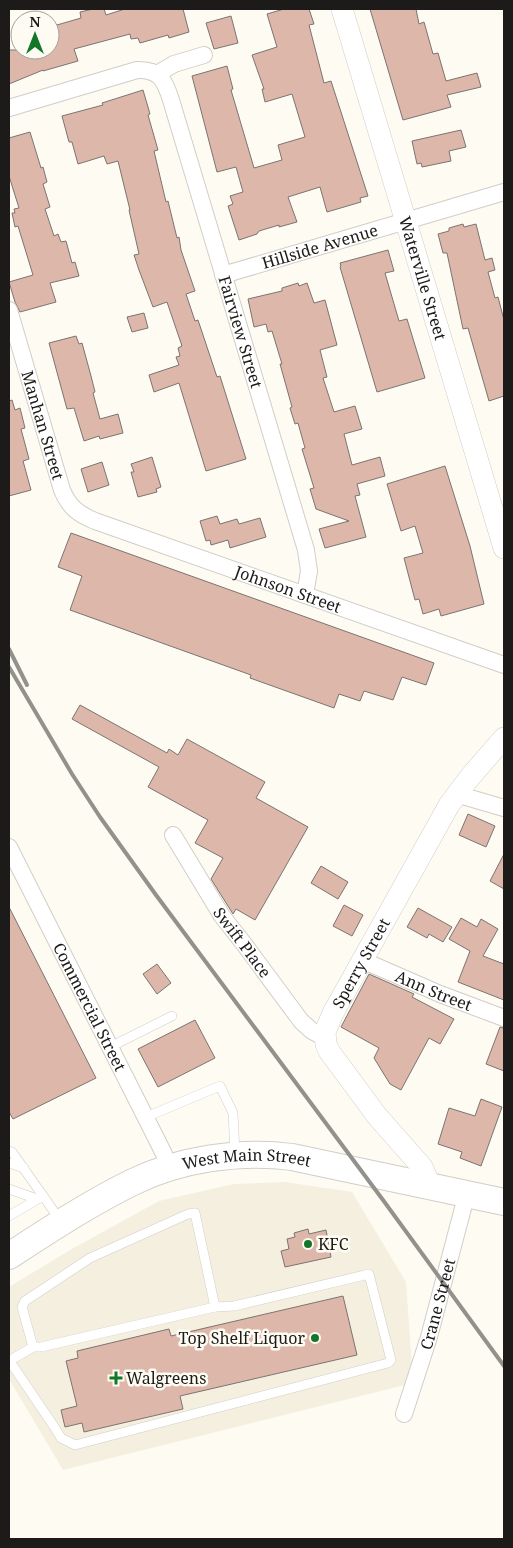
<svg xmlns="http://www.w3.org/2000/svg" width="513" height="1548" font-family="'Noto Serif',serif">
<rect width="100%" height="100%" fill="#fefbf3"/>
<!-- built -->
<path fill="#f5efe0" d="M 285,1182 L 352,1192 L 406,1282 L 413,1383 L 63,1470 L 9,1379 L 9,1287 L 70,1250 L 159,1201 L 234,1184 Z"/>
<!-- building -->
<g fill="#ddb7a9" stroke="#7c7471">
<path d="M 93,9 L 104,9 L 106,15 L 125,9 L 183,9 L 189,32 L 169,38 L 168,35 L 140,43 L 138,38 L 131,39 L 130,34 L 74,49 L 78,61 L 43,71 L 43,70 L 9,84 L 9,50 L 50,50 L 50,27 L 81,18 L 80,12 Z"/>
<path d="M 284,9 L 309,9 L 314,24 L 309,25 L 324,83 L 331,81 L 368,196 L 360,198 L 361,202 L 327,212 L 320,187 L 288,197 L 297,222 L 279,227 L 279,225 L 259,231 L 257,234 L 239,240 L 228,206 L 233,204 L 230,196 L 243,192 L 236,167 L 217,172 L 192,76 L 227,66 L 233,89 L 231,90 L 254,168 L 282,160 L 278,145 L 305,137 L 292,94 L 265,102 L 262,89 L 264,89 L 252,55 L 277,47 L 267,14 Z"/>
<path d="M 370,9 L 416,9 L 419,24 L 424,22 L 433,54 L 438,53 L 446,81 L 477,73 L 481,87 L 447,95 L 451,107 L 403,120 Z"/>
<path d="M 231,16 L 238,43 L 214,49 L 206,23 Z"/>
<path d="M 143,90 L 150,114 L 148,115 L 158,150 L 154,151 L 166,202 L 168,201 L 177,238 L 179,237 L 181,250 L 195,291 L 186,294 L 195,321 L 198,320 L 217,377 L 220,376 L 246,459 L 206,471 L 179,383 L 154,392 L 149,375 L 179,365 L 176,357 L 180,356 L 178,348 L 182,346 L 167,302 L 153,307 L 139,270 L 134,255 L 139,254 L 129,210 L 130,210 L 118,161 L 107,164 L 104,156 L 78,164 L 72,142 L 69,142 L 62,116 L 103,105 L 102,103 Z"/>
<path d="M 461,130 L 466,147 L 449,151 L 451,161 L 422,167 L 421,163 L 417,164 L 412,141 Z"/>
<path d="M 30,132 L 41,168 L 43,167 L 47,182 L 43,184 L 50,207 L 45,209 L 54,236 L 58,234 L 61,242 L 66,241 L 72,263 L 75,262 L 79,276 L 50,283 L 56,302 L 20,312 L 15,302 L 9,282 L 33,275 L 18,226 L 15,227 L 12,213 L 15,213 L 14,209 L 19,208 L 9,176 L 9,138 Z"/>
<path d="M 463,224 L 464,227 L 476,224 L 485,260 L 492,258 L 495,270 L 488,272 L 495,298 L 498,297 L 504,320 L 504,396 L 489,401 L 468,328 L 463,329 L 447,253 L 443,253 L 438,234 L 449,231 L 449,228 Z"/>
<path d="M 388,250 L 394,271 L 385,273 L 399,321 L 407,319 L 425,378 L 377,392 L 340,267 L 341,266 L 340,263 Z"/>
<path d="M 298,283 L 299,286 L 307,283 L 314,303 L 325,300 L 337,345 L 320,350 L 327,377 L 323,378 L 334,412 L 355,406 L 362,429 L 344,434 L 352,465 L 380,457 L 385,476 L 357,484 L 360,495 L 355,496 L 366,537 L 325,548 L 319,529 L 349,521 L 316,509 L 310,489 L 314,488 L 302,449 L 305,448 L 298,423 L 295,424 L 290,408 L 292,407 L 280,364 L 282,364 L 272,331 L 268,332 L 266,324 L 254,327 L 248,299 L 282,291 L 282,288 Z"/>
<path d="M 144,313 L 148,328 L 132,332 L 127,317 Z"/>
<path d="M 76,336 L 79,344 L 82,343 L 91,376 L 95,392 L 93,393 L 100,419 L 118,414 L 123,433 L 100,439 L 99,436 L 84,441 L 74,408 L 67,409 L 49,343 Z"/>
<path d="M 12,400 L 15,410 L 20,408 L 25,428 L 21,429 L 29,459 L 23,461 L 31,490 L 9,496 L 9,401 Z"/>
<path d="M 152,457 L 161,487 L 156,489 L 157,492 L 138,497 L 131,472 L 134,472 L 131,464 Z"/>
<path d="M 102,462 L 109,485 L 88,492 L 81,469 Z"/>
<path d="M 445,466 L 470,546 L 484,604 L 441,616 L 439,609 L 423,614 L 419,599 L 415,600 L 404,558 L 423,553 L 415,526 L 401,531 L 387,484 Z"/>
<path d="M 217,516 L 220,524 L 237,519 L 239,524 L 260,518 L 266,537 L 230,548 L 228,540 L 211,545 L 210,540 L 206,541 L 200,521 Z"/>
<path d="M 71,533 L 434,663 L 426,685 L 402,677 L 393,700 L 364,691 L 360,701 L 339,694 L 334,708 L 250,678 L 251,675 L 70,610 L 82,576 L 58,567 Z"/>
<path d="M 80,705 L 167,753 L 169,749 L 178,755 L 187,739 L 265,782 L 256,798 L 308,827 L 255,920 L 236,909 L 233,914 L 211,879 L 223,858 L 195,843 L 208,820 L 148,787 L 159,767 L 72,719 Z"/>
<path d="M 468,814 L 495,826 L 486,847 L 459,835 Z"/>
<path d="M 504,854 L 504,889 L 490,881 Z"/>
<path d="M 321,866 L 348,882 L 338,899 L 311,883 Z"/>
<path d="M 344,905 L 363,915 L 352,936 L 333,926 Z"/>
<path d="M 9,907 L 96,1078 L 13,1119 L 9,1112 Z"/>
<path d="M 418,908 L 452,927 L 443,942 L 429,934 L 427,938 L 407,927 Z"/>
<path d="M 461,918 L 477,927 L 481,919 L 498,929 L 483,956 L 504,964 L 504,1000 L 458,982 L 470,951 L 449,939 Z"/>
<path d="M 157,964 L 171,983 L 157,994 L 143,974 Z"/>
<path d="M 369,974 L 414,994 L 412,997 L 454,1019 L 440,1044 L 429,1038 L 401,1090 L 390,1084 L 374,1058 L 379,1048 L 341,1027 Z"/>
<path d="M 195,1020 L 215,1058 L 158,1087 L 138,1049 Z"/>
<path d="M 500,1027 L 504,1028 L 504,1071 L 486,1064 Z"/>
<path d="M 481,1099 L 502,1107 L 481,1166 L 460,1158 L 462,1152 L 438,1144 L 449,1108 L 475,1116 Z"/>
<path d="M 308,1229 L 309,1234 L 326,1230 L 331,1257 L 285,1267 L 281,1251 L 289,1249 L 287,1239 L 295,1237 L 294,1233 Z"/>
<path d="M 343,1296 L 357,1355 L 180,1396 L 183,1409 L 84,1432 L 82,1423 L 65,1427 L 61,1410 L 77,1406 L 66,1361 L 78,1358 L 77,1351 L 169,1329 L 171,1336 Z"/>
</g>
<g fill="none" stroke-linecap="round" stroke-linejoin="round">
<defs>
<g id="service">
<path d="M 110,1047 L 172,1016"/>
<path d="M 146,1117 L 220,1086 L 233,1113 L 235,1153"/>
<path d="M 9,1151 L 12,1152 L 60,1220"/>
<path d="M 9,1163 L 24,1168"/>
<path d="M 9,1189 L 37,1199"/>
<path d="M 9,1216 L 43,1196"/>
<path d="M 33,1347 L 41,1347 L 215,1307"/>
<path d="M 9,1360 L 55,1428 L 61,1438 L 75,1445 L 388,1363 L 391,1360 L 369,1274 L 234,1306 L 215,1307 L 195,1213 L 188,1214 L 90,1258 L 25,1301 L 22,1307 L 33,1347 L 9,1361"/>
</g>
<g id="minor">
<path d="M 157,74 L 174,64 L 204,55"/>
<path id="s1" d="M 9,108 L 137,70 C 160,69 165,81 171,100 L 306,550 L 309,571 L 305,595"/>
<path id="s2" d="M 223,275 L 504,192"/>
<path id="s3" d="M 9,310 L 62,490 C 69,507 78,514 95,521 L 504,665"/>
<path d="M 456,794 L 504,808"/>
<path id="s4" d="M 173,835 L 222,916 L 244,944 L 301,1021 L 312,1031 L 325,1038"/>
<path id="s5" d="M 9,847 L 156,1138 L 164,1154 L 168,1169"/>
<path id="s6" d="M 362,960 L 440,994 L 504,1018"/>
<path id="s7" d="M 404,1414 L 429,1337 L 467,1193"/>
</g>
<g id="tertiary">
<path id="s8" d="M 342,9 L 504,548"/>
<path id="s9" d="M 430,1185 L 422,1167 L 377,1116 L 329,1051 L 326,1044 L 325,1032 L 333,1013 L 449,805 L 470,777 L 504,738"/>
</g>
<g id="primary">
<path id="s10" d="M 9,1256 C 49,1230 90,1203 133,1182 C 180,1159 240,1150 292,1157 L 504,1202"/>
</g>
</defs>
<!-- service casing -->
<use href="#service" stroke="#d1cec7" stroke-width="10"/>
<!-- minor casing -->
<use href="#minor" stroke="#d1cec7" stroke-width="18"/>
<!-- tertiary casing -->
<use href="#tertiary" stroke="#d1cec7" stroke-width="22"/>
<!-- primary casing -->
<use href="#primary" stroke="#d1cec7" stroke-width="28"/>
<!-- service -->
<use href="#service" stroke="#fff" stroke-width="9"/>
<!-- minor -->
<use href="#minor" stroke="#fff" stroke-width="16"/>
<!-- tertiary -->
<use href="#tertiary" stroke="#fff" stroke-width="21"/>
<!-- primary -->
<use href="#primary" stroke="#fff" stroke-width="26"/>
<!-- rail -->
<g stroke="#93918b" stroke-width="4">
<path d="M 9,649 L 27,685"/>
<path d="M 9,667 L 72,774 L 100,817 L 156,895 L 383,1200 L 504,1366"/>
</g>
</g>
<!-- markers -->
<g fill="#137729" stroke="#fefbf3" stroke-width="2">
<circle cx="308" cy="1244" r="5"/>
<circle cx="315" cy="1338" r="5"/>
<path d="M113.5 1370.5h5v5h5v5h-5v5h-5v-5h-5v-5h5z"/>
</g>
<g text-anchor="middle" stroke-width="5" stroke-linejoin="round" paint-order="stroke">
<!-- street labels -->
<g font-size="16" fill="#1c1b19" stroke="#fefbf3">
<text dy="6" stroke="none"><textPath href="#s2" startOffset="101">Hillside Avenue</textPath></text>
<text dy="6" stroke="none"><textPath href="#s8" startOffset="281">Waterville Street</textPath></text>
<text dy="6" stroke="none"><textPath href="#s1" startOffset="426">Fairview Street</textPath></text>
<text dy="6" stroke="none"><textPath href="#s3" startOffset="120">Manhan Street</textPath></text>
<text dy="6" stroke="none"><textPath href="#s3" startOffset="439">Johnson Street</textPath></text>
<text dy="6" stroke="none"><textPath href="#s4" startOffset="128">Swift Place</textPath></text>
<text dy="6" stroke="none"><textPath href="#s9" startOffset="266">Sperry Street</textPath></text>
<text dy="6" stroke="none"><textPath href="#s6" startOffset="78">Ann Street</textPath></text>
<text dy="6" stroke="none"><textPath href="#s5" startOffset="179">Commercial Street</textPath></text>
<text dy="6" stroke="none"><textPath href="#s10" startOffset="262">West Main Street</textPath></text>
<text dy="6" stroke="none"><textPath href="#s7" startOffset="115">Crane Street</textPath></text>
</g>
<!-- poi labels -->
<g font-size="16" fill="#1c1b19" stroke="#fefbf3" text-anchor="start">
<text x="318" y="1250">KFC</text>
<text x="305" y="1344" text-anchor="end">Top Shelf Liquor</text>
<text x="126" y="1384">Walgreens</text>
</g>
</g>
<!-- border -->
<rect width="513" height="1548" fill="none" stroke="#1c1b19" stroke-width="20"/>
<!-- north arrow -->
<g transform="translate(35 35)"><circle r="24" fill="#fefbf3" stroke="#a4a19c"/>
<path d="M0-4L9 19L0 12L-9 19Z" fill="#137729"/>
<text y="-8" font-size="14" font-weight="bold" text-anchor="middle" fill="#1c1b19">N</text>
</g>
</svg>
